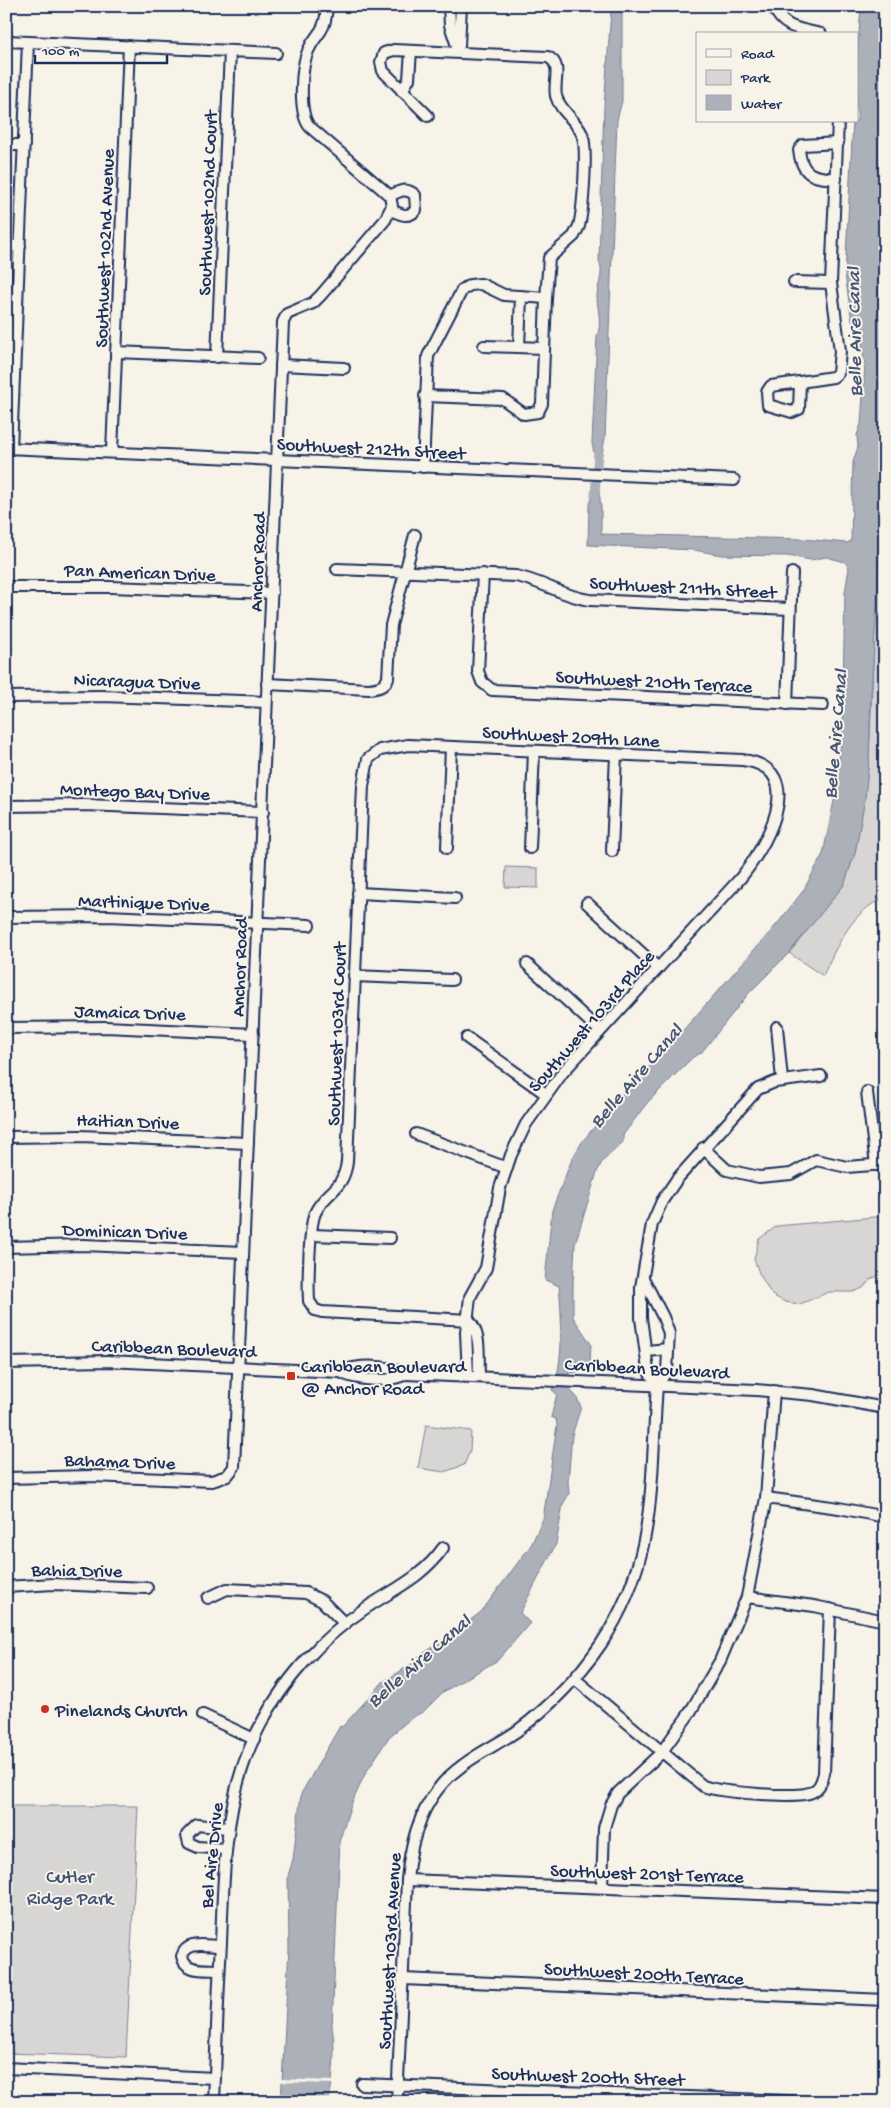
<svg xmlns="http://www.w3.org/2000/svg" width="891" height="2108" font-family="'Gochi Hand',sans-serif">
<rect width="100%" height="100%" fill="#f7f3e8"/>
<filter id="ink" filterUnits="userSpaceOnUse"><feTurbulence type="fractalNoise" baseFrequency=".02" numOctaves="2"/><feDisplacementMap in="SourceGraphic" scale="10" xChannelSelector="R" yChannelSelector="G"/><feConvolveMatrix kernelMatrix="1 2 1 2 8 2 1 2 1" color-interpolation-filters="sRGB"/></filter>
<g filter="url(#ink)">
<!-- green -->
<g fill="#d7d6d4" stroke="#798299">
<path d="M 885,371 L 885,898 C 853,909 836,947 823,976 L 789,953 L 844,884 L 855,853 L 869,760 Z"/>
<path d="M 506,867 L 538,868 L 538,888 L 505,887 Z"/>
<path d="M 885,1216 L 885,1273 L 871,1279 L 863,1288 L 853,1292 L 829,1292 L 800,1304 L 785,1302 L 772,1295 L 759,1273 L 754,1259 L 759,1239 L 777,1226 Z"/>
<path d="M 426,1425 L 471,1431 L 470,1451 L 464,1465 L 444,1472 L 418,1468 Z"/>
<path d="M 6,1806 L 138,1806 L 126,2057 L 6,2053 Z"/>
</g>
<!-- water -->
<g fill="#acb0b9" stroke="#727c95">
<path d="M 578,6 L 622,6 L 622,101 L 617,120 L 605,438 L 600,464 L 596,464 L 592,443 L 597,336 C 602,323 598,312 597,299 C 596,287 605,275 599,261 L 604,106 L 611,12 L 605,6 Z"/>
<path d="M 861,6 L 885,6 L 885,371 L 878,588 L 871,694 L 869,760 L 865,799 L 855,853 L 844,885 L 789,953 L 749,993 L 701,1053 L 693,1057 L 647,1103 L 623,1135 L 623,1142 L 602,1162 L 597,1172 L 575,1244 L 573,1283 L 573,1317 L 591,1344 L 590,1361 L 577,1372 L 568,1373 L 570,1390 L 576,1396 L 581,1407 L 572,1435 L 568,1482 L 569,1494 L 563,1504 L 556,1544 L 520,1613 L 530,1623 L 498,1660 L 443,1692 L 424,1711 L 410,1719 L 389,1737 L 365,1774 L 350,1807 L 340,1839 L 332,2026 C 336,2051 333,2077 329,2102 L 281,2102 L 289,1948 L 288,1876 L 293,1859 L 301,1794 L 340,1726 L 342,1727 L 383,1682 L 418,1660 L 417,1658 L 421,1655 L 447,1638 L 481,1612 L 531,1545 L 543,1519 L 557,1425 L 556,1419 L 551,1417 L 557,1394 L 552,1390 C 564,1367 562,1313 559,1286 L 545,1280 L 552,1210 L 572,1159 L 582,1142 L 617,1099 L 662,1054 L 778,923 L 803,891 L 823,854 L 834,801 L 842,733 L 845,592 L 849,568 L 845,562 L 826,557 L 811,560 L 787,556 L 721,555 L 694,550 L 588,545 L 589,505 L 593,494 L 594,483 L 598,483 L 601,507 L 601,534 L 803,539 L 847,543 L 851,541 L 853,462 L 858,447 L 857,435 L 861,424 L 865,365 L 860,336 L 852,321 L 845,275 L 853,121 L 857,121 L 857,61 Z"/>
</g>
<!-- pier -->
<path fill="#f7f3e8" d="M 280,2079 L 333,2081 L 333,2084 L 280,2082 Z"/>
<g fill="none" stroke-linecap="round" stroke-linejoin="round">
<!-- canal -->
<path stroke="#acb0b9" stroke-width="9" d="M 595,495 L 598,453"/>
<defs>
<g id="minor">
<path d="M 449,6 L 450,25 L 459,52"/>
<path d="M 773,6 C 783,29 799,29 821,34"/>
<path d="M 6,41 L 276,53"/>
<path d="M 459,46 L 461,6"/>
<path d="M 402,91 L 409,79 L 411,51"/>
<path d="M 6,145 L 24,145"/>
<path d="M 836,179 C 813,177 802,176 799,150 L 803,145 L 838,143"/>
<path d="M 390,196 C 399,191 406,187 415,195 L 416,210 C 408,219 400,214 391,210"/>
<path d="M 6,246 L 20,246"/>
<path d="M 794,282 L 831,283"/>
<path d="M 484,346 L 544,348"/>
<path d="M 519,347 L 521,296"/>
<path d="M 116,352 L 258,358"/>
<path d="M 217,357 L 230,51"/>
<path d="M 281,365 L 344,368"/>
<path d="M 800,382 L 833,377 L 838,373 L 840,351 L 831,283 L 838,121"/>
<path d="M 800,382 L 799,409 L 792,412 L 768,405 L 767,392 L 771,386 Z"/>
<path d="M 425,396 L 503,399 L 524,414 L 538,412 L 542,404 L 546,298"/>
<path d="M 6,448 L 734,480"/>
<path d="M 11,449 L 28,42"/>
<path d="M 112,452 L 129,46"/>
<path d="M 423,467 L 428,356 L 462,290 L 470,285 L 481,284 L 504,295 L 546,298 L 549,258 L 574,236 L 579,226 C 583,210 588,147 582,134 C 576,120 560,111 556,96 C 553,83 563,64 548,57 L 394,50 L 384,53 L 381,62 L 383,71 L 428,116"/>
<path d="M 337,569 L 516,576 C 542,581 564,597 590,600 L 790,609"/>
<path d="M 483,574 L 478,671 L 482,682 L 492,690 L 823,705"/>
<path d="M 6,587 L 111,587 L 272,593"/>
<path d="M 267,684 L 369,689 C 377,688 385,687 388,678 L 391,625 L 415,535"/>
<path d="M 6,697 L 102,696 L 266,702"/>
<path d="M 787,704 L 792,573"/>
<path d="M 6,806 L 85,805 L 263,812"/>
<path d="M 447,848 L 451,747"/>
<path d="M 530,848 L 534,751"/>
<path d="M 612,851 L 616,754"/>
<path d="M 358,893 L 455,898"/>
<path d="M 587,903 L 658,968"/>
<path d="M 6,917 L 108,916 L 309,925"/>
<path d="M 527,964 L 600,1031"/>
<path d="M 354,976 L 452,980"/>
<path d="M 777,1027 L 782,1080"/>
<path d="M 6,1028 L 106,1027 L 253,1034"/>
<path d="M 467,1038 L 546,1094"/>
<path d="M 867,1092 L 876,1165"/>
<path d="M 416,1134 L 507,1168"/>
<path d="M 6,1137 L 80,1136 L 248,1143"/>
<path d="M 703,1148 L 727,1170 L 759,1177 L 791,1174 L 816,1160 L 847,1167 L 885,1164"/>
<path d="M 312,1235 L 390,1238"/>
<path d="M 6,1247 L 84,1245 L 243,1252"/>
<path d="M 469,1320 C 482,1335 478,1357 479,1377"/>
<path d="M 647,1351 L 668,1349"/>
<path d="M 6,1363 L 107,1361 L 340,1372 C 359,1364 389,1365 406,1374 L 756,1390 L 813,1395 L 885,1408"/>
<path d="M 340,1372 C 356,1381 390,1383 406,1374"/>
<path d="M 468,1376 L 466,1332 L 470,1297 L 486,1268 L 500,1188 L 511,1155 L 526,1124 L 563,1072 L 738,881 C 763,852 813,768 742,760 L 408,745 L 380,750 L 368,759 L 363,786 L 347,1162 C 343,1192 325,1191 315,1213 C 309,1227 308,1284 309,1301 L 315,1310 L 322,1312 L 469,1320"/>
<path d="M 657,1385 L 648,1370 L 641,1318 L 641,1287 L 652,1224 L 662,1201 L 677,1179 L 758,1089 L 775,1082 L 821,1076"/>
<path d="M 6,1478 L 92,1476 L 212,1481 L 227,1476 L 234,1467 L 283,322 L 287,314 L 313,303 L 321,295 L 385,220 L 392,206 L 390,196 L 381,188 L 310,127 C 298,114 301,67 308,51 C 317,30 325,36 327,6"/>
<path d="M 766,1498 L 839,1508 L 885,1517"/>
<path d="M 6,1587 L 53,1584 L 147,1588"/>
<path d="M 747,1597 L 814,1606 L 885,1621"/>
<path d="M 208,1598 L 227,1589 L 306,1593 L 322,1601 L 345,1624"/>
<path d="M 575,1679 L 703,1786 C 719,1792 798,1799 812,1792 C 820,1788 822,1781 824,1773 L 830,1609"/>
<path d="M 203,1715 L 254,1739"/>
<path d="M 225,1849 L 198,1847 L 189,1843 L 187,1835 L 197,1825 L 227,1828"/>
<path d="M 407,1880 L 885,1899"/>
<path d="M 602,1887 L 604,1828 L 611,1805 L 618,1793 L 661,1753 L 689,1714 L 720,1661 L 747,1597 L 766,1498 L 774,1391"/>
<path d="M 219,1970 C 206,1969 185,1973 182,1956 C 187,1940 207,1946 220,1946"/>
<path d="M 403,1979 L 885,2000"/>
<path d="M 6,2068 L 215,2078"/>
<path d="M 362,2084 L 812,2102"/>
<path d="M 214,2102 C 216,2049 218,1996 221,1943 C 225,1832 227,1748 306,1660 C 323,1641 342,1624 363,1610 C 392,1590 422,1578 443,1548"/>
<path d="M 397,2102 L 407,1880 C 411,1835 424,1793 463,1765 C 480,1752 500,1743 517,1731 C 551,1706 578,1678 601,1644 C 658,1558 650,1482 657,1385 L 667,1371 L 669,1333 L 663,1317 L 644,1280"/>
</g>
</defs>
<!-- minor casing -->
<use href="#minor" stroke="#1b2f5e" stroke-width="14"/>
<!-- minor -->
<use href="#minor" stroke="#f7f3e8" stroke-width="10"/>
</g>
</g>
<!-- markers -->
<g fill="#c8321e" stroke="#f7f3e8" stroke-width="2">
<rect x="286" y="1371" width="10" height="10" rx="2.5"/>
<circle cx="45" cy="1709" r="5"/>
</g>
<g text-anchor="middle" stroke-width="4" stroke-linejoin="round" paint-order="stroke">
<!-- street labels -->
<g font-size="19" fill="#1b2f5e" stroke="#f7f3e8">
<text transform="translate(206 203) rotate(-88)" y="7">Southwest 102nd Court</text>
<text transform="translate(103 248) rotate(-88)" y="7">Southwest 102nd Avenue</text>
<text transform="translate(371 447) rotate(3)" y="7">Southwest 212th Street</text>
<text transform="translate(256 562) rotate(-88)" y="7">Anchor Road</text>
<text transform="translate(140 571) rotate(2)" y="7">Pan American Drive</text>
<text transform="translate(683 586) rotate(3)" y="7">Southwest 211th Street</text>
<text transform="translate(137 680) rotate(2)" y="7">Nicaragua Drive</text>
<text transform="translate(654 680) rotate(3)" y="7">Southwest 210th Terrace</text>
<text transform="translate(571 735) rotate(3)" y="7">Southwest 209th Lane</text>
<text transform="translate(135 790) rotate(2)" y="7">Montego Bay Drive</text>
<text transform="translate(144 901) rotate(2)" y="7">Martinique Drive</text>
<text transform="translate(238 967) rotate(-88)" y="7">Anchor Road</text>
<text transform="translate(130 1011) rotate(2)" y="7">Jamaica Drive</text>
<text transform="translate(590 1020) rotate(-49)" y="7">Southwest 103rd Place</text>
<text transform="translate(335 1034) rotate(-88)" y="7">Southwest 103rd Court</text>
<text transform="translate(128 1120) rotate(2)" y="7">Haitian Drive</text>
<text transform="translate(125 1230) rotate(2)" y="7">Dominican Drive</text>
<text transform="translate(174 1347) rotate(2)" y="7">Caribbean Boulevard</text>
<text transform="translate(647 1367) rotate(3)" y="7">Caribbean Boulevard</text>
<text transform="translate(120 1460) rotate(2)" y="7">Bahama Drive</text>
<text transform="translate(77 1569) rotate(1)" y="7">Bahia Drive</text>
<text transform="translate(210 1855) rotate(-84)" y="7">Bel Aire Drive</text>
<text transform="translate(647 1872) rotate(2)" y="7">Southwest 201st Terrace</text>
<text transform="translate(388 1951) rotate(-87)" y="7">Southwest 103rd Avenue</text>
<text transform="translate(644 1972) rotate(3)" y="7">Southwest 200th Terrace</text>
<text transform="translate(588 2075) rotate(2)" y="7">Southwest 200th Street</text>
</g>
<!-- poi labels -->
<g font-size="19" fill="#1b2f5e" stroke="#f7f3e8" text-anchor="start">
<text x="301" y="1372">Caribbean Boulevard<tspan x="301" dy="22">@ Anchor Road</tspan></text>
<text x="55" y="1716">Pinelands Church</text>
</g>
<!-- park labels -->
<g font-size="19" fill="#415076" stroke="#f7f3e8">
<text x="70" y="1882">Cutler<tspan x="70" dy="22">Ridge Park</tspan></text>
</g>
<!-- water labels -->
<g font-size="20" font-style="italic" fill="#465679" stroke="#f7f3e8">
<text transform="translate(853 332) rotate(-91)" y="7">Belle Aire Canal</text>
<text transform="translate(834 734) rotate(-85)" y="7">Belle Aire Canal</text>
<text transform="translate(635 1075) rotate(-49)" y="7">Belle Aire Canal</text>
<text transform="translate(418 1660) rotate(-41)" y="7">Belle Aire Canal</text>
</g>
</g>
<!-- margin -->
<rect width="891" height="2108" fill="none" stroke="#f7f3e8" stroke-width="25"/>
<rect x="12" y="12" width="866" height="2083" fill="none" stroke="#1b2f5e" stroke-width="2" filter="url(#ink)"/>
<!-- legend -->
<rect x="696" y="32" width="162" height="90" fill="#f7f3e8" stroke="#9fa5b1"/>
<rect x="706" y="49" width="25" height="8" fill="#f7f3e8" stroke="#9fa5b1"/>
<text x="741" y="58" font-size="15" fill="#1b2f5e">Road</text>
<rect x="706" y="70" width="25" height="15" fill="#d7d6d4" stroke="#9fa5b1"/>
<text x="741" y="82" font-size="15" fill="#1b2f5e">Park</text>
<rect x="706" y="95" width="25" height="15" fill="#acb0b9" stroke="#9fa5b1"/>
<text x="741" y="108" font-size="15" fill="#1b2f5e">Water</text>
<!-- scale -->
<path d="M35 55v8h132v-8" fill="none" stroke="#1b2f5e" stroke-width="2.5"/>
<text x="42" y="55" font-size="15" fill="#1b2f5e" stroke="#f7f3e8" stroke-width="4" paint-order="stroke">100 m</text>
</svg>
